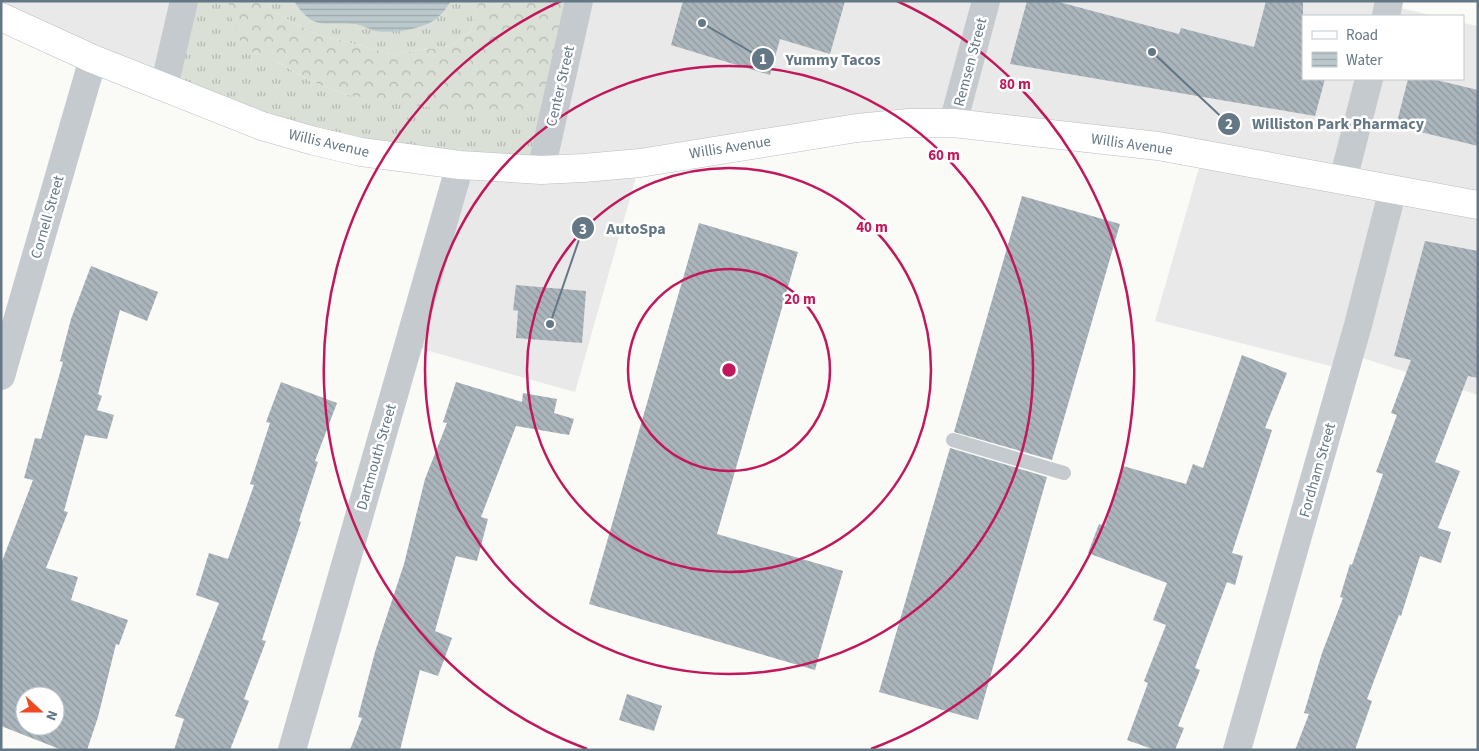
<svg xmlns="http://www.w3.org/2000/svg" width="1479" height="751" font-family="'Source Sans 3',sans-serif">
<defs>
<pattern id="grass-tufts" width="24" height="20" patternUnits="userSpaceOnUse" patternTransform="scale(1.25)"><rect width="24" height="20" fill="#dae0d6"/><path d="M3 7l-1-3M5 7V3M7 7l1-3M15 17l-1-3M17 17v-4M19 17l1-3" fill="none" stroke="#b4bab3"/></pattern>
<pattern id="forest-crowns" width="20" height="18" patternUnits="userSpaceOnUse" patternTransform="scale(1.25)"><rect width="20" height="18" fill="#dae0d6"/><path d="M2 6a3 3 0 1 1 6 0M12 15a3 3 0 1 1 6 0" fill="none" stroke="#b4bab3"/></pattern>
<pattern id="water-rules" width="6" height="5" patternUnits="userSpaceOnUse" patternTransform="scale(1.25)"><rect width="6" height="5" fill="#bbc9cc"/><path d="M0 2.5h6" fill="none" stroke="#9ca8ab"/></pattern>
<pattern id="building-back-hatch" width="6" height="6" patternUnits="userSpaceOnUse" patternTransform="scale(1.25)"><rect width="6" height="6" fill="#abb5bc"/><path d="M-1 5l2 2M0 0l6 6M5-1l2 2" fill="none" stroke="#8f989e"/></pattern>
</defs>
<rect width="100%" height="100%" fill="#fafaf7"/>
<!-- built -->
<g fill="#e8e9e8">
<path d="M 1,1 L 183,1 L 164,87 L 1,17 Z"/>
<path d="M 580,1 L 1371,1 L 1434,16 L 1303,16 L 1303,79 L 1463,79 L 1463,23 L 1478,26 L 1478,395 L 1350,354 L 1346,370 L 1155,321 L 1203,154 L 953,123 L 640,163 L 575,392 L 408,345 L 460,165 Z"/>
</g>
<!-- grass -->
<g fill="url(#grass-tufts)">
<path d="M 183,1 L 229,1 L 229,11 L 252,52 L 274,60 L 310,81 L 348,95 L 526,110 L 547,95 L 541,170 L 361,152 L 165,82 Z"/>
<path d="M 268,1 L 479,1 L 471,31 L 451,46 L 391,54 L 314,33 L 272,11 Z"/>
</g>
<!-- forest -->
<path fill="url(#forest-crowns)" d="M 229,1 L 268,1 L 272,11 L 314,33 L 391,54 L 451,46 L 471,31 L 479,1 L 568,1 L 547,95 L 540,106 L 526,110 L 460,112 L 348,95 L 310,81 L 278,62 L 252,52 L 239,39 L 229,11 Z"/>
<!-- water -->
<path fill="url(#water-rules)" d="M 294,1 L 451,1 C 447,7 442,14 436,19 C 423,29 393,34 376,31 C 369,30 362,24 354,24 C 324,21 314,32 294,1 Z"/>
<!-- building -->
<g fill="url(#building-back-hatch)" fill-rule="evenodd">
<path d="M 683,1 L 845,1 L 830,54 L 780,39 L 770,75 L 671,45 Z"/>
<path d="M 1027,1 L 1055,1 L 1179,34 L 1181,28 L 1254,47 L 1266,1 L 1303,1 L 1303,79 L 1325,79 L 1315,116 L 1010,64 Z"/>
<path d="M 1408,79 L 1432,79 L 1478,90 L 1478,146 L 1396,126 Z"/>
<path d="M 1022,196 L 1120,224 L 1052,460 L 954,432 Z"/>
<path d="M 699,223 L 798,252 L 717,534 L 843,571 L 815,670 L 589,604 Z"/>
<path d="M 1425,241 L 1478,251 L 1478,378 L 1468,376 L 1435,462 L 1460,471 L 1438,528 L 1451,532 L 1441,563 L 1420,556 L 1401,616 L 1399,615 L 1367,699 L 1372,701 L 1355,750 L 1295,750 L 1309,714 L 1304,713 L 1322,653 L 1343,598 L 1340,597 L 1350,564 L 1352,565 L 1383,474 L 1376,472 L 1397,415 L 1391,413 L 1411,360 L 1394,356 Z"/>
<path d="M 91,266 L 158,292 L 147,321 L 120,310 L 98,394 L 102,396 L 97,410 L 114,415 L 107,439 L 85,435 L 64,511 L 68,512 L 46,568 L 78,577 L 71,600 L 128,620 L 119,645 L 116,644 L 98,717 L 87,750 L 62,750 L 1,726 L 1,564 L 33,480 L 24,478 L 35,438 L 41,439 L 63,362 L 60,361 L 71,319 ZM 25,696 L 55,696 L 55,726 L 25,726 Z"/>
<path d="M 516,285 L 586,291 L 582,343 L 516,338 L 518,311 L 513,310 Z"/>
<path d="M 1242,355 L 1287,373 L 1265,428 L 1272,430 L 1232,553 L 1243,556 L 1235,585 L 1227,582 L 1195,668 L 1200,670 L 1178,726 L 1184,728 L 1175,750 L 1155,750 L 1127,740 L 1148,683 L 1144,681 L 1166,625 L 1153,620 L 1167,583 L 1088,553 L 1099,524 L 1105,526 L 1123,466 L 1186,484 L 1193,464 L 1203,468 Z"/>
<path d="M 281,382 L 337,403 L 315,461 L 318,462 L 299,521 L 301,522 L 262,640 L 266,641 L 244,699 L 249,701 L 230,750 L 174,750 L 184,719 L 175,716 L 219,603 L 196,595 L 209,553 L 228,559 L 254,485 L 250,484 L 270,423 L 266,422 Z"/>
<path d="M 456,382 L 522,402 L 523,393 L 557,399 L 554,413 L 574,419 L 569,435 L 516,426 L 481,517 L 488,519 L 477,561 L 456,556 L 435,631 L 452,638 L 438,676 L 420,670 L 400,750 L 350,750 L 362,718 L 358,717 L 375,652 L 404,564 L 425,479 L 447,423 L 443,422 Z"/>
<path d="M 950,448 L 1047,477 L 978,720 L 879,692 Z"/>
<path d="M 627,694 L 662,706 L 654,731 L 619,720 Z"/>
</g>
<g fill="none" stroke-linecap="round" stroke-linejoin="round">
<defs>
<path id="secondary" d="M 1,17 L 93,59 L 262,126 L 314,141 L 361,152 L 460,165 L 541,170 L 584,168 L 640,163 L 857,128 L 909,123 L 953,123 L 1158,146 L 1478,205"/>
</defs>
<!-- secondary casing -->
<use href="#secondary" stroke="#b7bec3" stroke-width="29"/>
<!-- lane -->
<path stroke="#c5cace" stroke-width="14" d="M 953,440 L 1064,473"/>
<!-- street -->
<g stroke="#c5cace" stroke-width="28">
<path d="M 1386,16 L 1389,1"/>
<path d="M 164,87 L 184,1"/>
<path d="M 953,123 L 986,1"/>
<path d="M 541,170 L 579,1"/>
<path d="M 1343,180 L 1369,79"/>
<path d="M 1,376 L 93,59"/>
<path d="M 292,750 L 460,165"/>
<path d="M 1237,750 L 1358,325 L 1393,189"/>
</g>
<!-- secondary -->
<use href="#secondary" stroke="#fff" stroke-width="28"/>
</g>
<!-- distance rings -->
<g fill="none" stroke="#c2185b" stroke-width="2.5">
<circle cx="729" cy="370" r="101"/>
<circle cx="729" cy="370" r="202"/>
<circle cx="729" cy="370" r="304"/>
<path d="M587 749A405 405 0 0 1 561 1M897 1A405 405 0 0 1 871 749"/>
</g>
<g text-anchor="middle" stroke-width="5" stroke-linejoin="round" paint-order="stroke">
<!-- street labels -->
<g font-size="15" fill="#637785" stroke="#fff">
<text transform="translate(970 62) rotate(-75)" y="5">Remsen Street</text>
<text transform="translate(560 86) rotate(-77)" y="5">Center Street</text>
<text transform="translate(329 143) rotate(13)" y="5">Willis Avenue</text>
<text transform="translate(1132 144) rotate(8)" y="5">Willis Avenue</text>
<text transform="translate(730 147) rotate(-9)" y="5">Willis Avenue</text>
<text transform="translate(47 217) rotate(-74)" y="5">Cornell Street</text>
<text transform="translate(376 457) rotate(-74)" y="5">Dartmouth Street</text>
<text transform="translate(1317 470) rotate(-74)" y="5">Fordham Street</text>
</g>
</g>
<circle cx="729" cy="370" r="8" fill="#c2185b" stroke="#fff" stroke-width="2.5"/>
<g font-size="15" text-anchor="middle" font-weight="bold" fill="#c2185b" stroke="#fff" stroke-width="5" stroke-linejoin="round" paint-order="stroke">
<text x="1015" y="89">80 m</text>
<text x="944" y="160">60 m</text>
<text x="872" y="232">40 m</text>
<text x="800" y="304">20 m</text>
</g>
<!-- callouts -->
<path fill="none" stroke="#637785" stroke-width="2" d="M702 23L763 59M1152 52L1229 124M550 324L583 228"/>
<g fill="#637785" stroke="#fff" stroke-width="2">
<circle cx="702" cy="23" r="5"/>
<circle cx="1152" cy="52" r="5"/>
<circle cx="550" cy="324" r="5"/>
<circle cx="763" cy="59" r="12"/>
<circle cx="1229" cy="124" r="12"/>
<circle cx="583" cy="228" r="12"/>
</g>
<g font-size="15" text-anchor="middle" font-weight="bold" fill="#fff">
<text x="763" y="64">1</text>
<text x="1229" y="129">2</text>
<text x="583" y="234">3</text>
</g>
<g font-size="16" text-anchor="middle" font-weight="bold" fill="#637785" stroke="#fff" stroke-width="5" stroke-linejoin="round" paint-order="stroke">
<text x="833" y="65">Yummy Tacos</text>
<text x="1338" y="129">Williston Park Pharmacy</text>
<text x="636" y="234">AutoSpa</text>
</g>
<!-- border -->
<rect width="1479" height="751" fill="none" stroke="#637785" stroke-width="5"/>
<!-- legend -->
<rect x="1302" y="15" width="162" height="65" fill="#ffffff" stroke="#c1c9ce"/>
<rect x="1312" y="31" width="25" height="8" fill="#ffffff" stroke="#c1c9ce"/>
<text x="1346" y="40" font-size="15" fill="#637785">Road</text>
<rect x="1312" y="52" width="25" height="15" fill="url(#water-rules)" stroke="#c1c9ce"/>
<text x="1346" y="65" font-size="15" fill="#637785">Water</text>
<!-- north arrow -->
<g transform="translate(40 711) rotate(111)"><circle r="24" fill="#ffffff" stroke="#c1c9ce"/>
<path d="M0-4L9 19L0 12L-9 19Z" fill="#f04921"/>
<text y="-8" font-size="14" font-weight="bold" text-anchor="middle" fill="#637785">N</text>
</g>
</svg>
